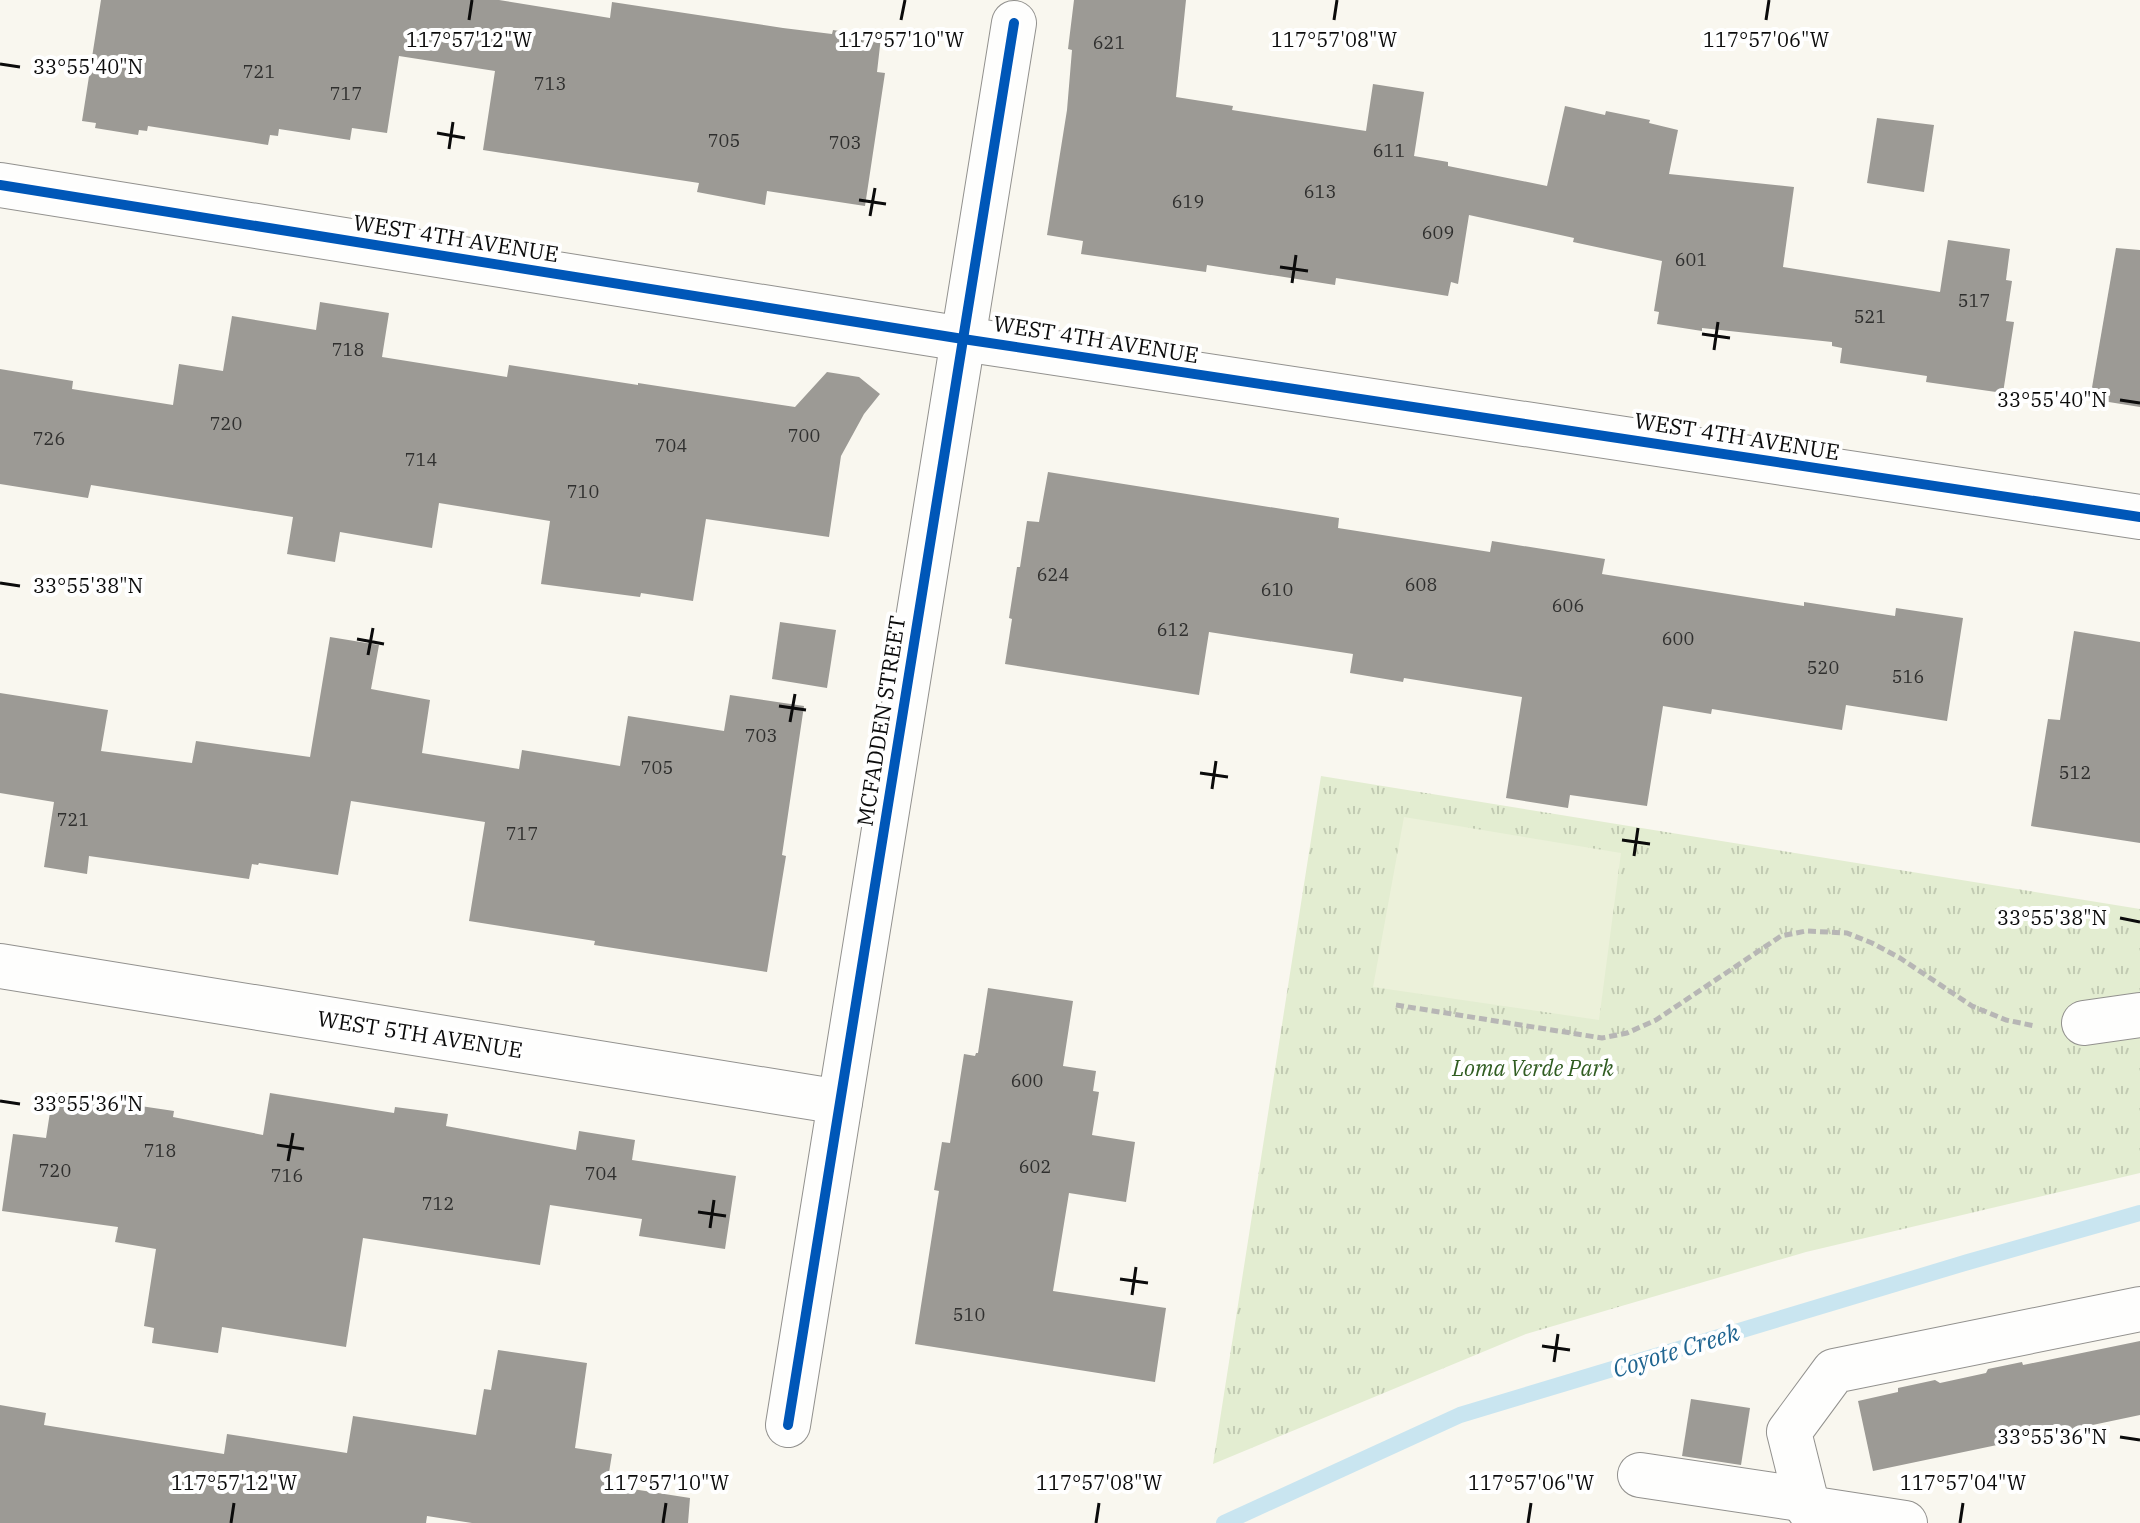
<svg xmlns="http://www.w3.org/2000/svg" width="2140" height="1523" font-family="'IBM Plex Serif',serif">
<defs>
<pattern id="park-tufts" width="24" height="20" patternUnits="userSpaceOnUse" patternTransform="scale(2)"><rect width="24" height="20" fill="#e3edd1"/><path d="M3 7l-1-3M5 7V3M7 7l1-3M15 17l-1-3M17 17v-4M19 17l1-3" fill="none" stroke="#c1cab2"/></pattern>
</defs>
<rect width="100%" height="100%" fill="#f9f7ef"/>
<!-- park -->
<path fill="url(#park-tufts)" d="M 1321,776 L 2140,909 L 2140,1173 L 1806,1252 L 1526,1334 L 1213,1464 Z"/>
<!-- pitch -->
<path fill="#ecf1da" d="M 1404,817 L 1621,853 L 1599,1020 L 1373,987 Z"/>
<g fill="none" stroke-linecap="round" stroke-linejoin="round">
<!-- stream -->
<path stroke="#c9e5f0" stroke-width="16" d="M 1224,1523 L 1460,1415 L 1968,1262 L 2140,1213"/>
</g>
<!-- building -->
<g fill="#9c9a95">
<path d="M 101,0 L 499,0 L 610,18 L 612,2 L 783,28 L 832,34 L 833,30 L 881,37 L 877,72 L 885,73 L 865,206 L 767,191 L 765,205 L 697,192 L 699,183 L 483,150 L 495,71 L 399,56 L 387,133 L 352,128 L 350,140 L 279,129 L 278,136 L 270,135 L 268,145 L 148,126 L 147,131 L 139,130 L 138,135 L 95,128 L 96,123 L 82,121 Z"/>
<path d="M 1074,0 L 1186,0 L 1176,97 L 1233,106 L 1232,110 L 1366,131 L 1373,84 L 1424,92 L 1414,156 L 1448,162 L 1448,166 L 1547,186 L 1565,106 L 1605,115 L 1606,111 L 1650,120 L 1649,123 L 1678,130 L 1669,174 L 1794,187 L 1783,267 L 1940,292 L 1948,240 L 2010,249 L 2006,280 L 2012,281 L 2006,321 L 2014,322 L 2003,393 L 1926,382 L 1927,376 L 1840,363 L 1842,348 L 1832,346 L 1832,342 L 1702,328 L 1702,331 L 1657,324 L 1659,312 L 1654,311 L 1662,261 L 1573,242 L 1574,238 L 1469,215 L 1458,284 L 1451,282 L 1448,296 L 1336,278 L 1335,285 L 1207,265 L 1206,272 L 1081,254 L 1083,241 L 1047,235 L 1067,110 L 1072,50 L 1068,49 Z"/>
<path d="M 1877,118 L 1934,125 L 1924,192 L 1867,183 Z"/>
<path d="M 2116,248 L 2140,250 L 2140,407 L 2090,399 Z"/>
<path d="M 320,302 L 389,313 L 382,357 L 507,377 L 509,365 L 638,385 L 638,383 L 795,407 L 827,372 L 859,377 L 880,394 L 864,414 L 841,456 L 829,537 L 706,519 L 693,601 L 641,593 L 640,597 L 541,584 L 550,521 L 439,503 L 432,548 L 340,532 L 335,562 L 287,554 L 293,517 L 91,485 L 88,498 L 0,484 L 0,369 L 73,381 L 72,389 L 173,405 L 179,364 L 223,371 L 232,316 L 316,330 Z"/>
<path d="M 1048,472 L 1339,518 L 1338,528 L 1490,552 L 1492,541 L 1605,559 L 1602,574 L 1804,606 L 1804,602 L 1895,616 L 1896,608 L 1963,618 L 1947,721 L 1846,705 L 1842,730 L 1712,709 L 1711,714 L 1663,706 L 1647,806 L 1570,795 L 1568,808 L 1506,798 L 1522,697 L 1404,678 L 1403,682 L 1350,673 L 1353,654 L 1209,632 L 1199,695 L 1005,664 L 1012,619 L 1009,618 L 1017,567 L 1020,567 L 1027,521 L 1039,522 Z"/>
<path d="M 780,622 L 836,630 L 827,688 L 772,679 Z"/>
<path d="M 2074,631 L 2140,642 L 2140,843 L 2031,826 L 2048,719 L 2060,720 Z"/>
<path d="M 330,637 L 379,645 L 371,689 L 430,700 L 422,753 L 519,769 L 522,750 L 620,766 L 628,716 L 724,731 L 730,695 L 804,706 L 782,855 L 786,856 L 767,972 L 594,945 L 595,941 L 469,921 L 485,822 L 351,801 L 338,875 L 259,863 L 258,865 L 252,864 L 249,879 L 89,856 L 87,874 L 44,867 L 54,802 L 0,793 L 0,693 L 108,710 L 101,751 L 192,763 L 196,741 L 310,757 Z"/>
<path d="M 988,988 L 1073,1001 L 1063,1066 L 1096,1071 L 1093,1091 L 1099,1092 L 1092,1135 L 1135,1142 L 1126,1202 L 1069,1193 L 1053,1291 L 1166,1308 L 1155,1382 L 915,1344 L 939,1191 L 934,1190 L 942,1142 L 950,1143 L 964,1054 L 975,1056 L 976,1053 L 978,1053 Z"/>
<path d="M 53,1093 L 174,1111 L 173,1117 L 263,1135 L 270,1093 L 394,1113 L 395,1107 L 448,1114 L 446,1126 L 576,1150 L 579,1131 L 635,1140 L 632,1160 L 736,1176 L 725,1249 L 639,1236 L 642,1219 L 550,1205 L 540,1265 L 363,1238 L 346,1347 L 222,1327 L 218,1353 L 152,1343 L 154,1328 L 144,1326 L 156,1249 L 115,1242 L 118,1227 L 2,1211 L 13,1134 L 46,1138 Z"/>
<path d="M 2140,1341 L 2140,1415 L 1873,1471 L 1858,1401 L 1898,1392 L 1898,1388 L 1935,1380 L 1940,1383 L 1986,1373 L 1988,1369 L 2022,1362 L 2023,1365 Z"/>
<path d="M 498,1350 L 587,1363 L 575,1448 L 612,1454 L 607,1485 L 690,1498 L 688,1523 L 472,1523 L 427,1516 L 426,1523 L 0,1523 L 0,1405 L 46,1413 L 44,1425 L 224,1454 L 227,1434 L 347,1453 L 353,1416 L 476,1435 L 484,1389 L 491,1390 Z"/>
<path d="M 1691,1399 L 1750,1408 L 1741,1465 L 1682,1456 Z"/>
</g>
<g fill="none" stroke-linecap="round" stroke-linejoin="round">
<defs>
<g id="minor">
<path d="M 0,185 L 963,339 L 2140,517"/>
<path d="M 0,966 L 840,1102"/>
<path d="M 2084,1023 L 2140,1015"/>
<path d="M 788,1425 L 1014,23"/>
<path d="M 1640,1475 L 1807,1500"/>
<path d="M 1905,1523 L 1808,1508 L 1789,1432 L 1834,1371 L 2140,1309"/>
</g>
</defs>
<!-- minor casing -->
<use href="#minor" stroke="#92918e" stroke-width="46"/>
<!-- path -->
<path stroke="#b7b6b5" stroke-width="5" stroke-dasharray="8 4" stroke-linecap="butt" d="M 1396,1005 L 1602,1038 L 1627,1033 L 1656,1020 L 1781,936 L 1806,931 L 1847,933 L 1872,943 L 1900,958 L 1972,1006 L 2006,1020 L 2035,1026"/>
<!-- minor -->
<use href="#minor" stroke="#fefefd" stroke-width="44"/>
<defs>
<g id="cycleway">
<path d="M 0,185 L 963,339 L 2140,517"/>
<path d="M 788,1425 L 1014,23"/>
</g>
</defs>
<!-- cycleway casing -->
<use href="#cycleway" stroke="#fff" stroke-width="15"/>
<!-- cycleway -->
<use href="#cycleway" stroke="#0057b8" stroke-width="10"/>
</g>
<!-- ticks -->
<path fill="none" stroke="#0b0b0b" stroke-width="3" d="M 469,20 L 472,0M 901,20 L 905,0M 1334,20 L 1337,0M 1766,20 L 1769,0M 0,64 L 20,67M 437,133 L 465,138M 449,149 L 453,122M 859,200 L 886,204M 870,216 L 875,188M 1280,267 L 1308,271M 1292,283 L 1296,255M 1702,334 L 1730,338M 1714,350 L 1718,322M 2120,400 L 2140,403M 0,583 L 20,586M 357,639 L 384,644M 368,655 L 373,628M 779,706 L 806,710M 790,722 L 795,694M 1200,773 L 1228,777M 1212,789 L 1216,761M 1622,840 L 1650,844M 1634,856 L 1638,828M 2120,918 L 2140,922M 0,1101 L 20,1104M 277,1145 L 304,1149M 288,1161 L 293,1133M 698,1212 L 726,1216M 710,1228 L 714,1200M 1120,1279 L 1148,1283M 1132,1295 L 1136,1267M 1542,1346 L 1570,1350M 1554,1362 L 1558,1334M 2120,1437 L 2140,1440M 231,1523 L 234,1503M 663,1523 L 666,1503M 1096,1523 L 1099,1503M 1528,1523 L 1531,1503M 1960,1523 L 1963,1503"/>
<g text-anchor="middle" stroke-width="8" stroke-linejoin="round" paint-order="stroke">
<!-- number labels -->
<g font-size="18" fill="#2f2f2e">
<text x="1109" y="49">621</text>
<text x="259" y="78">721</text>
<text x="550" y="90">713</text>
<text x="346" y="100">717</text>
<text x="724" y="147">705</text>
<text x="845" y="149">703</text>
<text x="1389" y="157">611</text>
<text x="1320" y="198">613</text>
<text x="1188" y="208">619</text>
<text x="1438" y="239">609</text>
<text x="1691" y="266">601</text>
<text x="1974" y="307">517</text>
<text x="1870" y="323">521</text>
<text x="348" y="356">718</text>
<text x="226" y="430">720</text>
<text x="804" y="442">700</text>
<text x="49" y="445">726</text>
<text x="671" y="452">704</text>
<text x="421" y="466">714</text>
<text x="583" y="498">710</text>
<text x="1053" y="581">624</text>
<text x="1421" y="591">608</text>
<text x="1277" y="596">610</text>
<text x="1568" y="612">606</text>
<text x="1173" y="636">612</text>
<text x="1678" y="645">600</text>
<text x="1823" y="674">520</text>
<text x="1908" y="683">516</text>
<text x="761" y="742">703</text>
<text x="657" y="774">705</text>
<text x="2075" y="779">512</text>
<text x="73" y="826">721</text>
<text x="522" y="840">717</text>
<text x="1027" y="1087">600</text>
<text x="160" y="1157">718</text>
<text x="1035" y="1173">602</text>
<text x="55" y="1177">720</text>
<text x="601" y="1180">704</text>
<text x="287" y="1182">716</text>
<text x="438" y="1210">712</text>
<text x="969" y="1321">510</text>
</g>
<!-- street labels -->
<g font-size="22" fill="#0b0b0b" stroke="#fff">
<text transform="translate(456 238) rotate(9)" y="8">WEST 4TH AVENUE</text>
<text transform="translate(1096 339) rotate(9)" y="8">WEST 4TH AVENUE</text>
<text transform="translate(1737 436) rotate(9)" y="8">WEST 4TH AVENUE</text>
<text transform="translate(881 721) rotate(-81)" y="8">MCFADDEN STREET</text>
<text transform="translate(420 1034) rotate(9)" y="8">WEST 5TH AVENUE</text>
</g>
<!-- park labels -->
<g font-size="22" font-style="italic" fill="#315d22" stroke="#fff">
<text x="1533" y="1076">Loma Verde Park</text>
</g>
<!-- water labels -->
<g font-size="24" font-style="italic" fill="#206591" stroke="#fff">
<text transform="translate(1676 1351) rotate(-17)" y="8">Coyote Creek</text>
</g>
</g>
<g font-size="20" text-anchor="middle" fill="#0b0b0b" stroke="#fff" stroke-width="8" stroke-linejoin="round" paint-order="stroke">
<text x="469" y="47">117°57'12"W</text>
<text x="901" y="47">117°57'10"W</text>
<text x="1334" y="47">117°57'08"W</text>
<text x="1766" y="47">117°57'06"W</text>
<text x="88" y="74">33°55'40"N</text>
<text x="2052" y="407">33°55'40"N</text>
<text x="88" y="593">33°55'38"N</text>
<text x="2052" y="925">33°55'38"N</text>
<text x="88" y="1111">33°55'36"N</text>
<text x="2052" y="1444">33°55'36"N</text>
<text x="234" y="1490">117°57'12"W</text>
<text x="666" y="1490">117°57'10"W</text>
<text x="1099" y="1490">117°57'08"W</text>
<text x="1531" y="1490">117°57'06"W</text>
<text x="1963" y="1490">117°57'04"W</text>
</g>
</svg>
